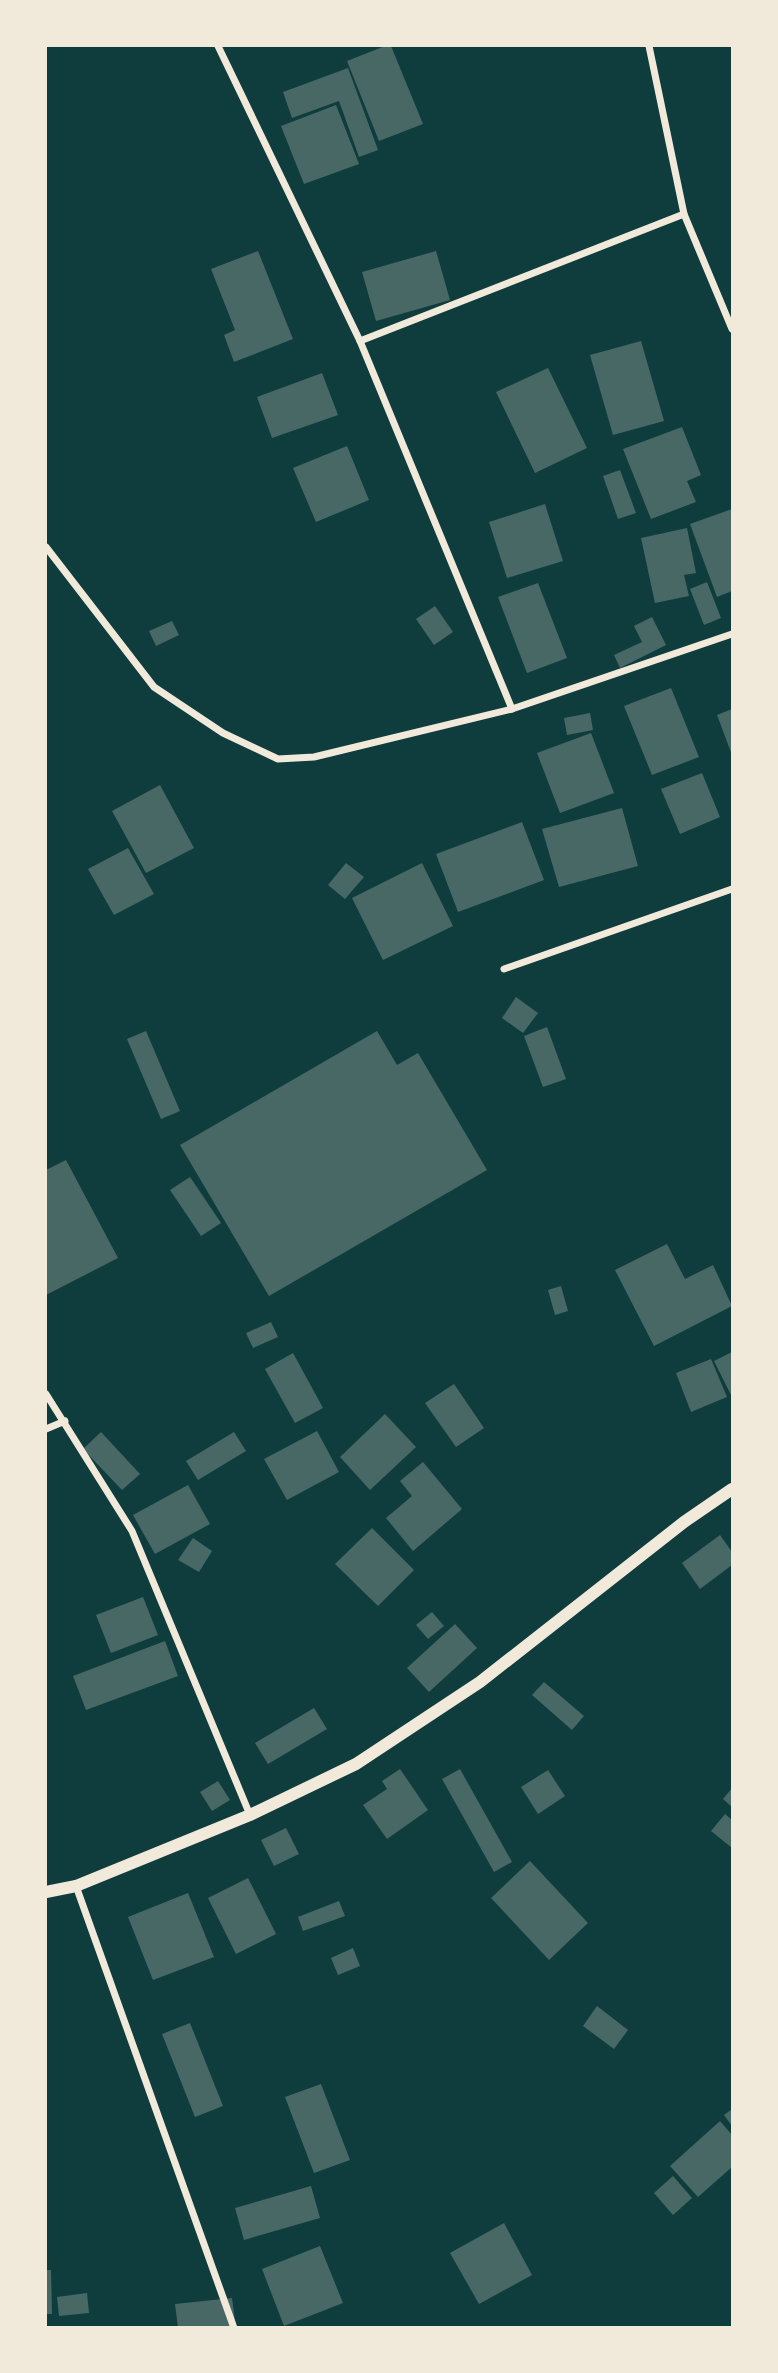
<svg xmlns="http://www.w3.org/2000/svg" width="778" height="2373" font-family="Manrope,sans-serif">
<rect width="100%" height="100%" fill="#0f3d3e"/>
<!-- building -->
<g fill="#486865">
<path d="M 385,46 L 391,46 L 423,124 L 379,141 L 347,61 Z"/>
<path d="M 348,68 L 378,150 L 359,157 L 339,101 L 292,118 L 283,92 Z"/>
<path d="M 336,105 L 359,164 L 304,184 L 281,126 Z"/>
<path d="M 258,251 L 293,339 L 234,362 L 224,335 L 235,330 L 211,269 Z"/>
<path d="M 436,251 L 450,300 L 376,321 L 362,272 Z"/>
<path d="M 641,341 L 664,421 L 613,435 L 590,355 Z"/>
<path d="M 548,368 L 587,448 L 535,473 L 496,392 Z"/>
<path d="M 322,373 L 338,415 L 272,438 L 257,397 Z"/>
<path d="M 682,427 L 701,475 L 687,481 L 696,502 L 651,519 L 623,449 Z"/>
<path d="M 347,446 L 369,500 L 316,522 L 293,468 Z"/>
<path d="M 620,470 L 636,513 L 618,519 L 603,476 Z"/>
<path d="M 545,504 L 563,561 L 507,578 L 489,522 Z"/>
<path d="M 732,509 L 732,591 L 717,597 L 690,524 Z"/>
<path d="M 687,528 L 696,573 L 684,575 L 689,596 L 655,603 L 641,538 Z"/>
<path d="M 707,582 L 721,618 L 704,625 L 690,589 Z"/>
<path d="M 538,583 L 567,658 L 527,673 L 498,597 Z"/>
<path d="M 435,606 L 453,632 L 434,645 L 416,619 Z"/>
<path d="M 652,617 L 666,645 L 620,668 L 614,655 L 642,642 L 634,626 Z"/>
<path d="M 172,621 L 179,635 L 156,646 L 149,631 Z"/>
<path d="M 671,688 L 699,757 L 652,775 L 624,706 Z"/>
<path d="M 732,709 L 732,755 L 717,715 Z"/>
<path d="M 590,713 L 593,730 L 567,735 L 564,718 Z"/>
<path d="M 591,733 L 614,793 L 560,813 L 537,753 Z"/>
<path d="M 702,773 L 720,817 L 680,834 L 661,789 Z"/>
<path d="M 160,785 L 194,848 L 146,873 L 112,811 Z"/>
<path d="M 622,808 L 638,866 L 559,887 L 542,829 Z"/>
<path d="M 522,822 L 544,880 L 458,912 L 436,854 Z"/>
<path d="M 128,848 L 154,894 L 114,915 L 88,869 Z"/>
<path d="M 346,863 L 364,877 L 345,899 L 328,885 Z"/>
<path d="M 422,863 L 453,926 L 383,960 L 352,898 Z"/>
<path d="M 516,997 L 538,1013 L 523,1033 L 502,1018 Z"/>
<path d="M 547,1027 L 566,1079 L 543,1087 L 524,1036 Z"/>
<path d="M 146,1031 L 180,1111 L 161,1119 L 127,1039 Z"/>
<path d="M 377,1031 L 397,1065 L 418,1053 L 487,1170 L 269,1296 L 180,1145 Z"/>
<path d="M 66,1160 L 118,1258 L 46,1295 L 46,1170 Z"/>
<path d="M 190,1177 L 221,1223 L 201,1236 L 170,1190 Z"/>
<path d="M 667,1244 L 685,1279 L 713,1265 L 732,1306 L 654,1346 L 615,1270 Z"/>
<path d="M 561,1286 L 568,1311 L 555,1315 L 548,1290 Z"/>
<path d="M 271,1322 L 278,1337 L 253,1348 L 246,1333 Z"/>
<path d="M 732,1352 L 732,1397 L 714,1361 Z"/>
<path d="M 293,1353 L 323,1408 L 295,1423 L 265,1369 Z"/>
<path d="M 711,1359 L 727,1397 L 691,1412 L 676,1373 Z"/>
<path d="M 454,1384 L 484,1428 L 456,1447 L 425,1403 Z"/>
<path d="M 385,1414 L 416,1447 L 370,1490 L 340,1457 Z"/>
<path d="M 317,1431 L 339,1472 L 287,1500 L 264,1459 Z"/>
<path d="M 101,1432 L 140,1474 L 122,1490 L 83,1449 Z"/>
<path d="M 234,1432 L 246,1451 L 198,1480 L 186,1461 Z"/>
<path d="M 423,1462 L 462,1509 L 413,1551 L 386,1518 L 412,1496 L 400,1481 Z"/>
<path d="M 188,1485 L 210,1524 L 155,1554 L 133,1515 Z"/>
<path d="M 372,1528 L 414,1570 L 378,1606 L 335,1564 Z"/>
<path d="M 720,1535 L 732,1552 L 732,1565 L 700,1589 L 682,1563 Z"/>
<path d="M 193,1538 L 212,1551 L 199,1572 L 178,1560 Z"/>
<path d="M 143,1597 L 158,1635 L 111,1653 L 96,1615 Z"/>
<path d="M 432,1612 L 444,1626 L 428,1639 L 416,1625 Z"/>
<path d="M 455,1624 L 477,1648 L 429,1692 L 407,1668 Z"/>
<path d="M 165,1641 L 178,1676 L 86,1710 L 73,1676 Z"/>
<path d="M 544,1682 L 584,1716 L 572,1730 L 532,1695 Z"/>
<path d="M 314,1708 L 327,1729 L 268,1764 L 255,1743 Z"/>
<path d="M 400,1769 L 428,1810 L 387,1839 L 363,1805 L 387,1789 L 382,1781 Z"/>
<path d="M 460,1769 L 512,1862 L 494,1872 L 442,1779 Z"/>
<path d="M 548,1770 L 565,1796 L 538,1814 L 521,1787 Z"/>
<path d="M 218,1781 L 230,1800 L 212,1811 L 200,1792 Z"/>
<path d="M 732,1788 L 732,1807 L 723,1799 Z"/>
<path d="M 725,1814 L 732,1820 L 732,1848 L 711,1831 Z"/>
<path d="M 286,1828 L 299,1854 L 274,1866 L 261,1840 Z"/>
<path d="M 530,1861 L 588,1923 L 549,1960 L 491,1898 Z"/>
<path d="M 248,1878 L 276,1934 L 236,1954 L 208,1898 Z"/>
<path d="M 188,1893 L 214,1957 L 153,1980 L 128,1917 Z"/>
<path d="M 339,1901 L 345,1916 L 303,1931 L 298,1917 Z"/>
<path d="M 353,1948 L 360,1966 L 338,1975 L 331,1958 Z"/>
<path d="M 597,2006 L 628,2030 L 614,2049 L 583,2026 Z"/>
<path d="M 190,2023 L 223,2106 L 195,2117 L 162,2034 Z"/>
<path d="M 321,2084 L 350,2160 L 314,2173 L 285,2097 Z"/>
<path d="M 732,2109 L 732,2126 L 724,2115 Z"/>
<path d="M 720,2121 L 732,2135 L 732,2167 L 698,2197 L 670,2166 Z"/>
<path d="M 673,2176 L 692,2198 L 673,2215 L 654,2193 Z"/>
<path d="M 311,2186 L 320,2218 L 244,2240 L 235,2208 Z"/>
<path d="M 504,2223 L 532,2275 L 479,2304 L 450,2253 Z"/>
<path d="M 320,2246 L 343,2303 L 284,2326 L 262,2269 Z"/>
<path d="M 46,2270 L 51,2270 L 52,2314 L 46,2314 Z"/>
<path d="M 87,2293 L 89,2313 L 59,2316 L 57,2297 Z"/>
<path d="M 232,2298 L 236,2328 L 178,2328 L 175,2304 Z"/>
</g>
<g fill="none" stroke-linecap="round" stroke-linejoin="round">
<!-- minor -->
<g stroke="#f1e9da" stroke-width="7">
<path d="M 218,46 L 360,341 L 512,709"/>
<path d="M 649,46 L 684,214 L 732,329"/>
<path d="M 360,341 L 684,214"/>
<path d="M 46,547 L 154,687 L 223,733 L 278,759 L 314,757 L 512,709 L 732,634"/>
<path d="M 504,969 L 732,889"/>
<path d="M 46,1394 L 132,1531 L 250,1815"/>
<path d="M 46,1429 L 65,1421"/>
<path d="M 76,1886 L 234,2328"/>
</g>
<!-- tertiary -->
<path stroke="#f1e9da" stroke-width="12" d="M 46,1892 L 76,1886 L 250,1815 L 356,1764 L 480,1682 L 684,1522 L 732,1489"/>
</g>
<!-- border -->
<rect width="778" height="2373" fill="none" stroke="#f1e9da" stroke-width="94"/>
</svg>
